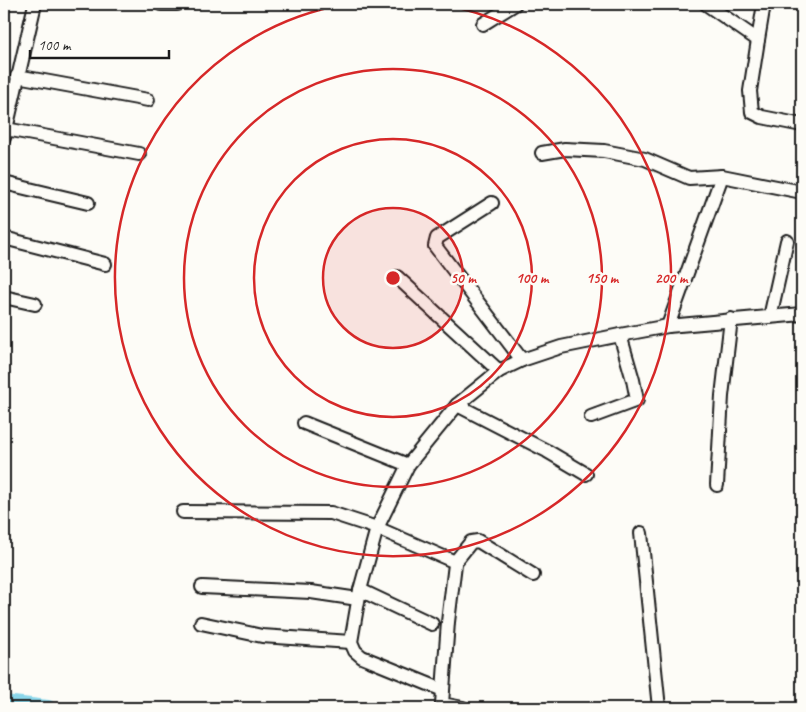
<svg xmlns="http://www.w3.org/2000/svg" width="806" height="712" font-family="Caveat,sans-serif">
<rect width="100%" height="100%" fill="#fdfcf7"/>
<filter id="ink" filterUnits="userSpaceOnUse"><feTurbulence type="fractalNoise" baseFrequency=".02" numOctaves="2"/><feDisplacementMap in="SourceGraphic" scale="10" xChannelSelector="R" yChannelSelector="G"/><feConvolveMatrix kernelMatrix="1 2 1 2 8 2 1 2 1" color-interpolation-filters="sRGB"/></filter>
<g filter="url(#ink)">
<g fill="none" stroke-linecap="round" stroke-linejoin="round">
<!-- river -->
<path stroke="#8ad6ea" stroke-width="16" d="M 4,703 L 48,708"/>
<defs>
<g id="minor">
<path d="M 161,4 L 177,4"/>
<path d="M 706,4 L 758,40 L 750,91 L 752,112 L 762,117 L 802,125"/>
<path d="M 483,24 L 515,4"/>
<path d="M 758,40 L 764,4"/>
<path d="M 17,76 L 148,100"/>
<path d="M 6,129 L 139,154"/>
<path d="M 4,138 L 35,4"/>
<path d="M 542,153 L 565,149 L 604,151 L 645,159 L 689,178 L 722,176 L 802,192"/>
<path d="M 4,183 L 88,203"/>
<path d="M 492,203 L 437,238 L 435,246 L 522,360"/>
<path d="M 4,238 L 105,264"/>
<path d="M 397,277 L 499,371"/>
<path d="M 4,297 L 35,304"/>
<path d="M 770,317 L 787,241"/>
<path d="M 668,326 L 722,176"/>
<path d="M 457,405 L 547,451 L 586,474"/>
<path d="M 591,417 L 637,400 L 633,380 L 620,335"/>
<path d="M 304,423 L 408,465"/>
<path d="M 717,485 L 722,396 L 731,319"/>
<path d="M 183,512 L 331,513 L 377,528 L 453,561 L 455,564 L 448,622 L 442,704 L 463,708"/>
<path d="M 641,533 L 659,708"/>
<path d="M 455,562 L 471,542 L 478,541 L 533,575"/>
<path d="M 202,587 L 311,592 L 358,599"/>
<path d="M 360,590 L 432,624"/>
<path d="M 201,623 L 262,636 L 351,642"/>
<path d="M 443,690 L 362,657 L 355,651 L 351,642 L 360,590 L 377,528 L 408,465 L 457,405 L 499,371 L 522,360 L 561,347 L 620,335 L 668,326 L 802,314"/>
</g>
</defs>
<!-- minor casing -->
<use href="#minor" stroke="#1c1c1c" stroke-width="16"/>
<!-- minor -->
<use href="#minor" stroke="#fdfcf7" stroke-width="12"/>
</g>
</g>
<!-- distance rings -->
<circle cx="393" cy="278" r="70" fill="#d62828" fill-opacity=".12"/>
<g fill="none" stroke="#d62828" stroke-width="2.5">
<circle cx="393" cy="278" r="70"/>
<circle cx="393" cy="278" r="139"/>
<circle cx="393" cy="278" r="209"/>
<path d="M439 4A278 278 0 1 1 347 4"/>
</g>
<circle cx="393" cy="278" r="8" fill="#d62828" stroke="#fdfcf7" stroke-width="2.5"/>
<g font-size="15" text-anchor="middle" font-weight="bold" fill="#d62828" stroke="#fdfcf7" stroke-width="5" stroke-linejoin="round" paint-order="stroke">
<text x="463" y="283">50 m</text>
<text x="532" y="283">100 m</text>
<text x="602" y="283">150 m</text>
<text x="671" y="283">200 m</text>
</g>
<!-- margin -->
<rect width="806" height="712" fill="none" stroke="#fdfcf7" stroke-width="20"/>
<rect x="10" y="10" width="786" height="692" fill="none" stroke="#1c1c1c" stroke-width="2" filter="url(#ink)"/>
<!-- scale -->
<path d="M30 50v8h139v-8" fill="none" stroke="#1c1c1c" stroke-width="2.5"/>
<text x="38" y="50" font-size="15" fill="#1c1c1c" stroke="#fdfcf7" stroke-width="4" paint-order="stroke">100 m</text>
</svg>
